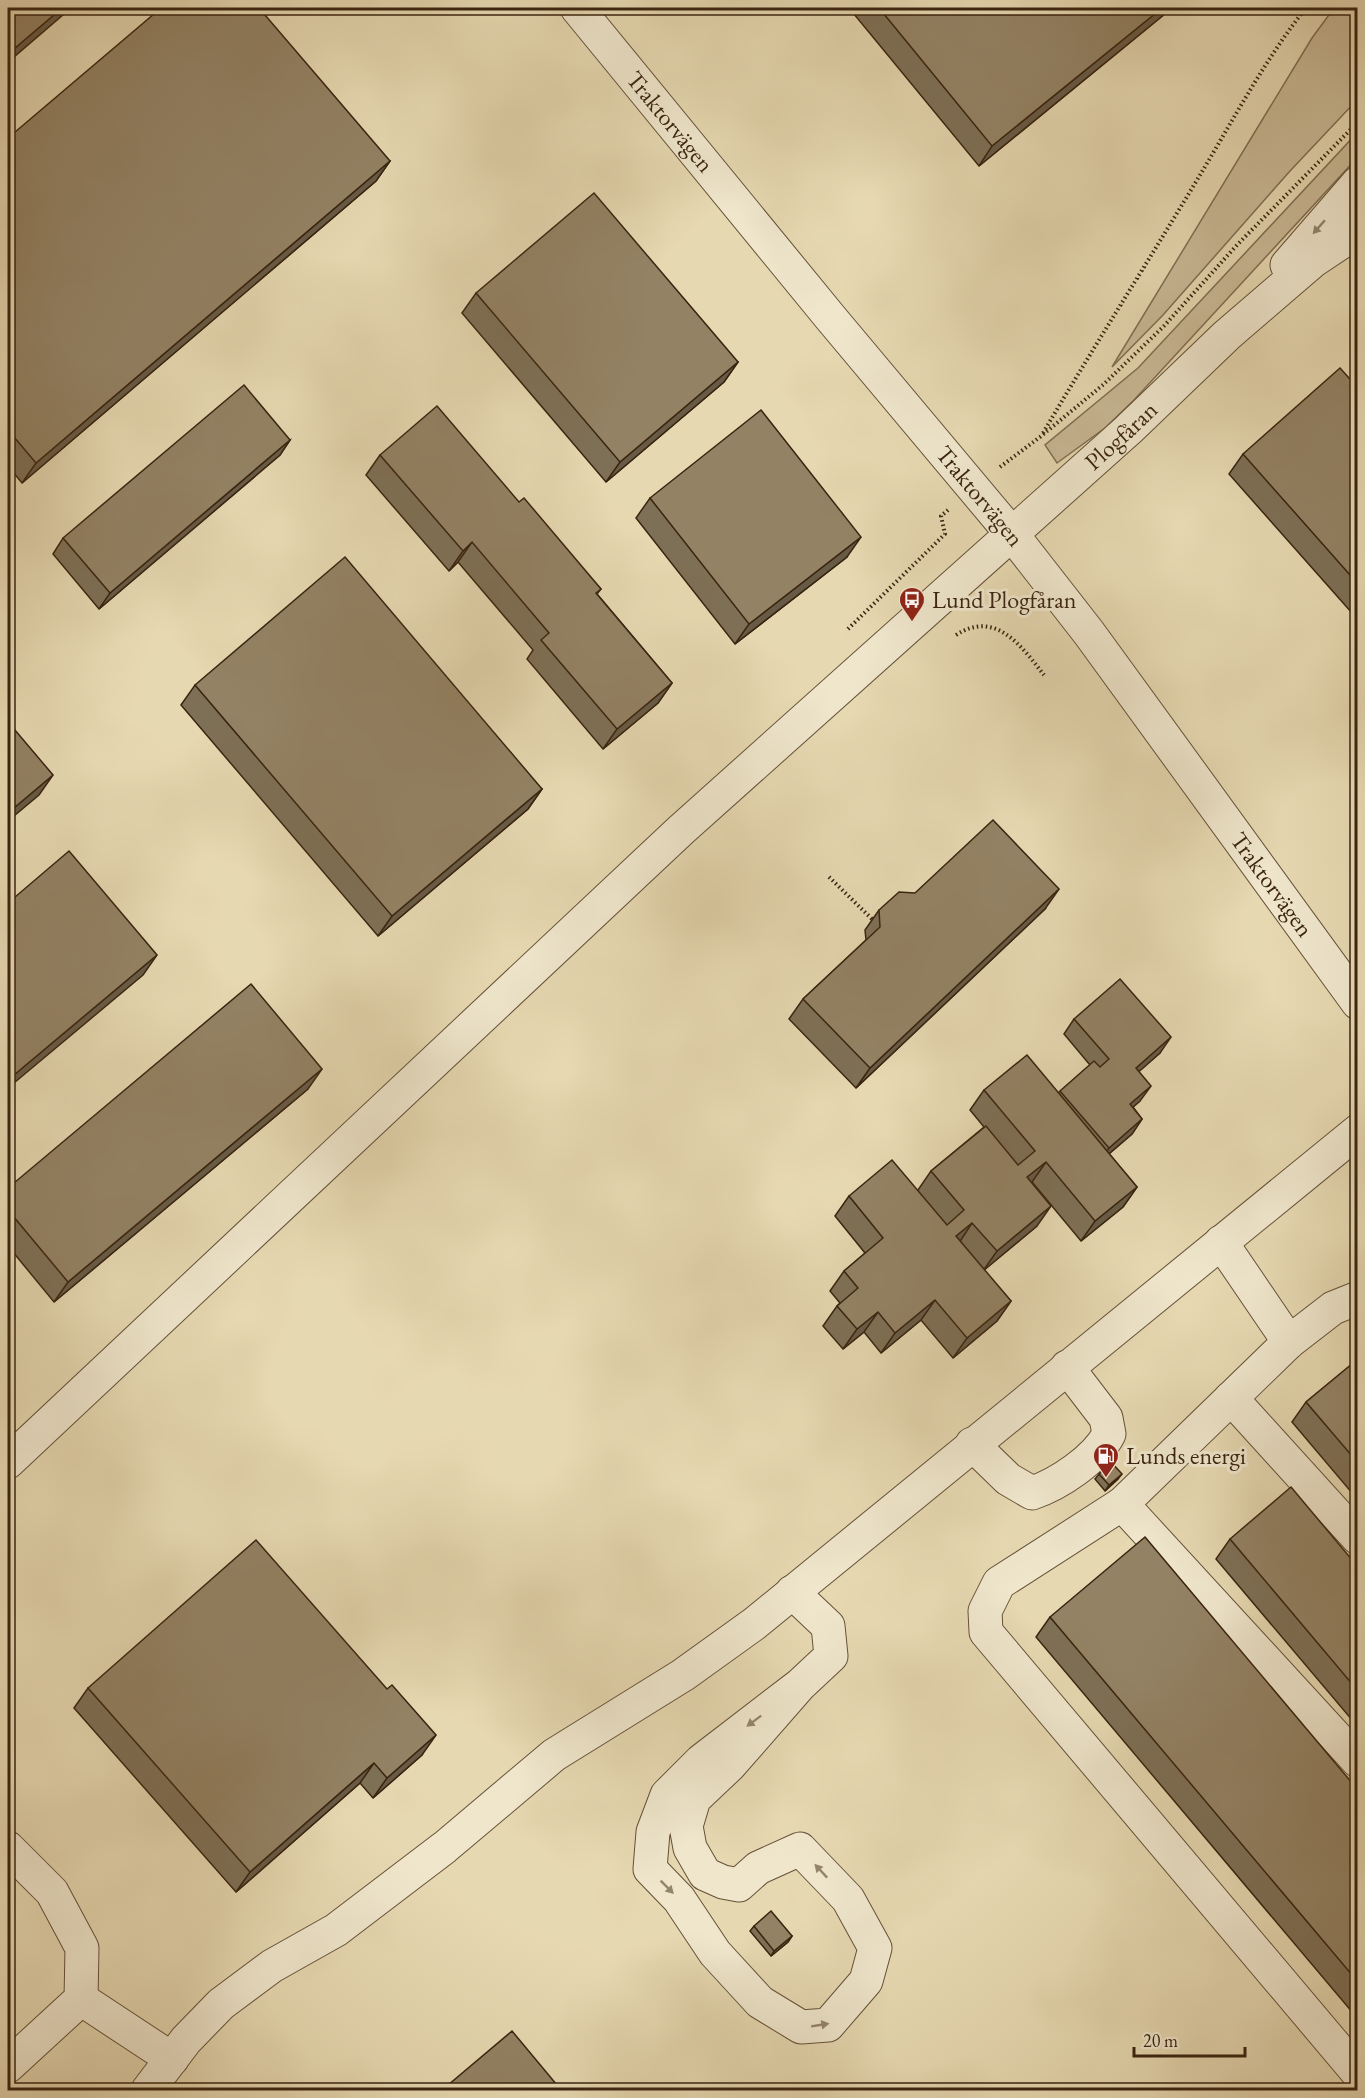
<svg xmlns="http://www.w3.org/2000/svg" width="1365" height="2098" font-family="'EB Garamond',serif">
<rect width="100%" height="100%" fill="#e6d8b1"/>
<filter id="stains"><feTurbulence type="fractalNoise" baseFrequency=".00333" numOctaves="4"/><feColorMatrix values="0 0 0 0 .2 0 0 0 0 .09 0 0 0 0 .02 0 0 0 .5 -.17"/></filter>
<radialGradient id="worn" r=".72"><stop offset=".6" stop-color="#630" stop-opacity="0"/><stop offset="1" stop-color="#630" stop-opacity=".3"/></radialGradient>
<!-- green -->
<g fill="#c9b996" stroke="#826e53" stroke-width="1.5">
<path d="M 1334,8 L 1357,8 L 1357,100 L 1290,171 L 1163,315 L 1112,367 L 1312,38 Z"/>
<path d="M 1357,133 L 1357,158 L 1134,400 L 1105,428 L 1057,463 L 1045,445 L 1138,368 Z"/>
</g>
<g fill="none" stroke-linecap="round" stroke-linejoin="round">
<defs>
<g id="minor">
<path id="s1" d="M 577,8 L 830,317 L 1011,533 L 1089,633 L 1358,1003"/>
<path d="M 1287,265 L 1358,183"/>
<path d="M 1221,1242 L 1289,1342"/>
<path d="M 1358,1298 L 1333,1308 L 1289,1342 L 1122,1504 L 999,1583 L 985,1611 L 986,1632 L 1358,2073"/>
<path d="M 1231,1398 L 1358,1538"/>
<path d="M 972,1444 L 1008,1479 L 1032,1493 C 1059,1484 1096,1459 1109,1434 L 1106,1418 L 1067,1367"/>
<path id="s2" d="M 8,1462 L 681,830 L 1128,430 L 1227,335 L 1313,261 L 1358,231"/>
<path d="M 1122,1504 L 1358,1761"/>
<path d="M 792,1592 L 828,1626 L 831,1656 L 800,1685 L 730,1765 L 694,1799 L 686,1826 L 690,1848 L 705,1874 L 723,1882 L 739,1885 L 758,1868 L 800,1849 L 848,1899 L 875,1948 L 866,1981 L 828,2025 L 801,2027 L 760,2002 L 715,1953 L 679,1899 L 650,1869 L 653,1832 L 667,1795 L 701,1761 L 800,1685"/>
<path d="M 8,1848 L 52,1892 L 82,1948 L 81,1999 L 8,2066"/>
<path d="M 81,1999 L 172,2059"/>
<path d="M 148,2090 L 186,2040 L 221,2004 L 272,1966 L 336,1930 L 445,1847 L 554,1755 L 683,1675 L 754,1624 L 1358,1131"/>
</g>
</defs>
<!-- minor casing -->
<use href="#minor" stroke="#655138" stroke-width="35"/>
<!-- path -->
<g stroke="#3a2410" stroke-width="4" stroke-dasharray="1.5 3" stroke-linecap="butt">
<path d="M 1043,433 C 1093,348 1146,265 1197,180 C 1231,124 1265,59 1306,8"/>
<path d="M 1000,467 L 1040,437 L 1104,384 L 1164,326 L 1237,245 L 1358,122"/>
<path d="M 848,629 L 945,534 L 941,516 L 948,510"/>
<path d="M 956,635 C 996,609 1022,647 1044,675"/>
<path d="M 829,877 L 874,921"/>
</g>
<!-- minor -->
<use href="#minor" stroke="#efe6cc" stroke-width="33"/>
</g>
<!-- wall -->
<g fill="#7e7056" stroke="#3a2410" stroke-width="1.5">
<path d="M 849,8 L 1170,8 L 1166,13 L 979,166 Z"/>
<path d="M 8,138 L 390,161 L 376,181 L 22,483 L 8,466 Z"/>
<path d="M 476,293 L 738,362 L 724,382 L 606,482 L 462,313 Z"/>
<path d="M 1358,388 L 1358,608 L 1352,613 L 1229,474 L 1243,454 Z"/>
<path d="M 290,440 L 280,455 L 99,609 L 53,554 L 63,538 Z"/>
<path d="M 380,455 L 519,502 L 601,589 L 597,594 L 672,683 L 658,703 L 603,749 L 527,659 L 533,650 L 458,562 L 449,571 L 366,475 Z"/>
<path d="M 650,498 L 847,557 L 735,644 L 636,518 Z"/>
<path d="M 195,685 L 542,789 L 528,809 L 378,936 L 181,705 Z"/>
<path d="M 1045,909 L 856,1088 L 789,1019 L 803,999 L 866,940 L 865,930 L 879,910 Z"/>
<path d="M 1074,1019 L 1160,1053 L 1139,1071 L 1140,1101 L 1133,1107 L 1142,1119 L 1132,1134 L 1109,1154 L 1137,1187 L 1123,1207 L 1081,1241 L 1032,1182 L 1037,1226 L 984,1270 L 1011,1301 L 997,1321 L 953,1358 L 921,1320 L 881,1353 L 864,1332 L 843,1349 L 823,1326 L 837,1306 L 840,1303 L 830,1291 L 844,1271 L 865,1253 L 835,1216 L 849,1196 L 918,1190 L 931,1171 L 984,1127 L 970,1110 L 984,1090 L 1058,1093 L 1090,1065 L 1064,1034 Z"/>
<path d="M 308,1089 L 54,1302 L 8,1246 L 8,1188 Z"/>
<path d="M 1358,1359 L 1358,1500 L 1292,1422 L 1306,1402 Z"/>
<path d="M 1099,1474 L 1118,1479 L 1105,1491 L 1095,1479 Z"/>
<path d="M 1230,1539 L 1358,1567 L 1358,1727 L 1216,1559 Z"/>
<path d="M 1050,1617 L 1358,1790 L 1358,2019 L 1036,1637 Z"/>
<path d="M 88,1688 L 422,1755 L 373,1798 L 360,1783 L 236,1892 L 74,1708 Z"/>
<path d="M 754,1926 L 792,1936 L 788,1942 L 771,1956 L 750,1931 Z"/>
</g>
<!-- shaded-wall -->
<g fill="#675b46" stroke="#3a2410" stroke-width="1.5">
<path d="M 62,8 L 71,8 L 8,62 L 8,54 Z"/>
<path d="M 1162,8 L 1170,8 L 1166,13 L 979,166 L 992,146 Z"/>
<path d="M 390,161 L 376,181 L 22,483 L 36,463 Z"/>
<path d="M 738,362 L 724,382 L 606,482 L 620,462 Z"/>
<path d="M 290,440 L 280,455 L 99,609 L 110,593 Z"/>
<path d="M 861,537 L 847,557 L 735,644 L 749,624 Z"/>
<path d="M 472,542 L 458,562 L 449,571 L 463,551 Z"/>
<path d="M 672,683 L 658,703 L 603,749 L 617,729 Z"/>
<path d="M 53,775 L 39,795 L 8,821 L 8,813 Z"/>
<path d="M 542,789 L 528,809 L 378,936 L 392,916 Z"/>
<path d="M 1059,889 L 1045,909 L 856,1088 L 870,1068 Z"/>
<path d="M 157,955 L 143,975 L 8,1088 L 8,1080 Z"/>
<path d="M 1171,1037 L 1160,1053 L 1125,1084 L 1136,1068 Z"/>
<path d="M 322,1069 L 308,1089 L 54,1302 L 68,1282 Z"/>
<path d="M 1151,1086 L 1140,1101 L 1119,1119 L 1130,1104 Z"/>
<path d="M 1142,1119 L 1132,1134 L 1098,1163 L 1109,1148 Z"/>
<path d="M 1046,1162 L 1032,1182 L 1013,1197 L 1027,1177 Z"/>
<path d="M 1137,1187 L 1123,1207 L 1081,1241 L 1095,1221 Z"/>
<path d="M 1051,1206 L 1037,1226 L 983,1271 L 997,1251 Z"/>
<path d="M 972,1223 L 959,1243 L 956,1236 Z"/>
<path d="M 935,1300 L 921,1320 L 881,1353 L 895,1333 Z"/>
<path d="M 1011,1301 L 997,1321 L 953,1358 L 967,1338 Z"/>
<path d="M 878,1312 L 864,1332 L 843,1349 L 857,1329 Z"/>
<path d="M 1122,1474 L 1118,1479 L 1105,1491 L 1109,1485 Z"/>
<path d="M 436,1735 L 422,1755 L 373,1798 L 387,1778 Z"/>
<path d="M 374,1763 L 360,1783 L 236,1892 L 250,1872 Z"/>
<path d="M 792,1936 L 788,1942 L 771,1956 L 774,1951 Z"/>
</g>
<!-- building -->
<g fill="#938264" stroke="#3a2410" stroke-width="1.5">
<path d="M 8,8 L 62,8 L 8,54 Z"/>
<path d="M 161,8 L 259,8 L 390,161 L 36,463 L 8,430 L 8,138 Z"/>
<path d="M 879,8 L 1162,8 L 992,146 Z"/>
<path d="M 594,193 L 738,362 L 620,462 L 476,293 Z"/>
<path d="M 1340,368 L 1358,388 L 1358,584 L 1243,454 Z"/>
<path d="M 244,385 L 290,440 L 110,593 L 63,538 Z"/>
<path d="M 437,406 L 519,502 L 524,498 L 601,589 L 596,593 L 672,683 L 617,729 L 541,640 L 549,633 L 472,542 L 463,551 L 380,455 Z"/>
<path d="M 761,410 L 861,537 L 749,624 L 650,498 Z"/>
<path d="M 345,557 L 542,789 L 392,916 L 195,685 Z"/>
<path d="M 9,723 L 53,775 L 8,813 L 8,724 Z"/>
<path d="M 993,820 L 1059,889 L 870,1068 L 803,999 L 880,927 L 879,910 L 899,892 L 915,893 Z"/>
<path d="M 69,851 L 157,955 L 8,1080 L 8,903 Z"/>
<path d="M 1120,979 L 1171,1037 L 1136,1068 L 1151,1086 L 1130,1104 L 1142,1119 L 1109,1148 L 1060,1091 L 1094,1061 L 1100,1067 L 1109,1059 L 1074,1019 Z"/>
<path d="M 251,984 L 322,1069 L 68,1282 L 8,1210 L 8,1188 Z"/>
<path d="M 1027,1055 L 1137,1187 L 1095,1221 L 1046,1162 L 1027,1177 L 1051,1206 L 997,1251 L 972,1223 L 956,1236 L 1011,1301 L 967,1338 L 935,1300 L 895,1333 L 878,1312 L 857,1329 L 837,1306 L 858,1288 L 844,1271 L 883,1238 L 849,1196 L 892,1160 L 947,1225 L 964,1210 L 931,1171 L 986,1126 L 1018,1165 L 1035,1151 L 984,1090 Z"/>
<path d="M 1358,1359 L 1358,1463 L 1306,1402 Z"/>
<path d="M 1111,1462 L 1122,1474 L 1109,1485 L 1099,1474 Z"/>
<path d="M 1291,1487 L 1358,1567 L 1358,1691 L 1230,1539 Z"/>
<path d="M 1145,1537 L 1358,1790 L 1358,1982 L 1050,1617 Z"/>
<path d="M 256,1540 L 387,1689 L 392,1685 L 436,1735 L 387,1778 L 374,1763 L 250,1872 L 88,1688 Z"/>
<path d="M 771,1911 L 792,1936 L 774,1951 L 754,1926 Z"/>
<path d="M 512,2031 L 562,2091 L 441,2091 Z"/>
</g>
<!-- one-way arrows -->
<defs><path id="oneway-solid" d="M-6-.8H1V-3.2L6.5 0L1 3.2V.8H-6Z" transform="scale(1.5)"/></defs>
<g fill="#94856e">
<use href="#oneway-solid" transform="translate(1319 227) rotate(131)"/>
<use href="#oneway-solid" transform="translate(754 1721) rotate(143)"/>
<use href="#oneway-solid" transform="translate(821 1871) rotate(-133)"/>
<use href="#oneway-solid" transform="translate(667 1887) rotate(45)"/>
<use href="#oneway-solid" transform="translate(820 2025) rotate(-9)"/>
</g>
<!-- icons -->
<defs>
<symbol id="bus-pin" viewBox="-11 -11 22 30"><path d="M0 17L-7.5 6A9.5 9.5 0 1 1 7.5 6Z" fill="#8f2418" stroke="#efe6cc"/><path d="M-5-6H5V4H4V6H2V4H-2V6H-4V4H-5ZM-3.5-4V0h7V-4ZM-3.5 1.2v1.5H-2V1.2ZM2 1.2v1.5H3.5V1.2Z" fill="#fff"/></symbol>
<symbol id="fuel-pin" viewBox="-11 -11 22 30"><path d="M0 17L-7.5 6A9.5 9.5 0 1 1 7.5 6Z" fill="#8f2418" stroke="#efe6cc"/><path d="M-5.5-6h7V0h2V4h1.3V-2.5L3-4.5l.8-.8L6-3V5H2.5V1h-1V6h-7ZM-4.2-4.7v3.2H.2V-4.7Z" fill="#fff"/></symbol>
</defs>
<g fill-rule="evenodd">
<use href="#bus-pin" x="897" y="585" width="30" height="40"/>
<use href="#fuel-pin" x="1091" y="1441" width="30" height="40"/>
</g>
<g text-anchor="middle" stroke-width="6" stroke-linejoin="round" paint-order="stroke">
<!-- street labels -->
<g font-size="24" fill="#3a2410" stroke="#efe6cc">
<text dy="8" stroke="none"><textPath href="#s1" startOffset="147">Traktorvägen</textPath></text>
<text dy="8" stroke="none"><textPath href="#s2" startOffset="1514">Plogfåran</textPath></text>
<text dy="8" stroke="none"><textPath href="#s1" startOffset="633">Traktorvägen</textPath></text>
<text dy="8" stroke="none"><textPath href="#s1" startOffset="1119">Traktorvägen</textPath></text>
</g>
<!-- poi labels -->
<g font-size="24" fill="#3a2410" stroke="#efe6cc" text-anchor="start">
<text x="932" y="608">Lund Plogfåran</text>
<text x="1126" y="1464">Lunds energi</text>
</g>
</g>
<!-- margin -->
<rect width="1365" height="2098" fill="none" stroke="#e6d8b1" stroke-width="30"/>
<rect x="9" y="9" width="1347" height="2080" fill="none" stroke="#3a2410" stroke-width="3"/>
<rect x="15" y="15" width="1335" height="2068" fill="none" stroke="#3a2410" stroke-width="1.5"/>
<!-- scale -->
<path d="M1134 2047v9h111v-9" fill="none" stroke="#3a2410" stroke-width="3"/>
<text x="1143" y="2047" font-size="18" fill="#3a2410" stroke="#efe6cc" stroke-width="4.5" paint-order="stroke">20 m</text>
<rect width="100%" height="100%" filter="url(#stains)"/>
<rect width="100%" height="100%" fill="url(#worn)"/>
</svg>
